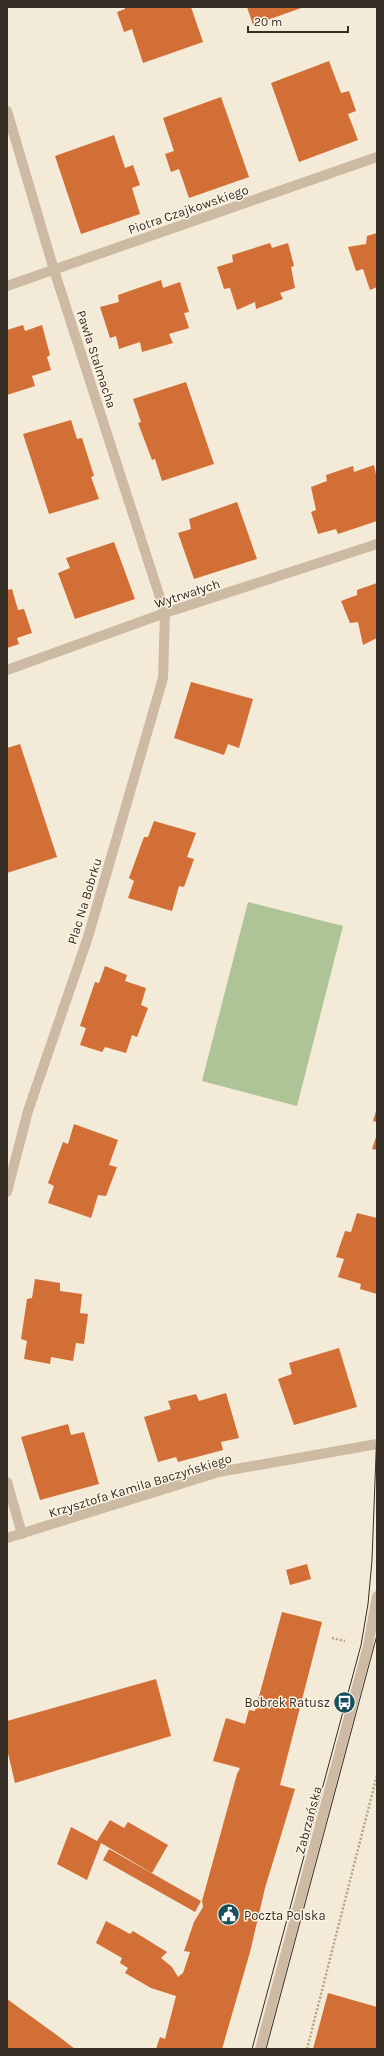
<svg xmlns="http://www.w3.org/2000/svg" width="384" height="2056" font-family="Karla,sans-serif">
<rect width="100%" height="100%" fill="#f3ead7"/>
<!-- green -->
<path fill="#afc496" d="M 248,902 L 343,926 L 297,1106 L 202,1081 Z"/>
<!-- building -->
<g fill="#d26f37">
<path d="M 125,7 L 191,7 L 203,42 L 143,63 L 132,29 L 124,32 L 117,12 L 125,9 Z"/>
<path d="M 247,7 L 304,7 L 253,25 Z"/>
<path d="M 329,61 L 341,93 L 349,91 L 356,111 L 348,114 L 358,140 L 299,162 L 271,83 Z"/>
<path d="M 221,97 L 249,177 L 189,198 L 179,169 L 171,172 L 165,154 L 174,151 L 163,118 Z"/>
<path d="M 114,135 L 125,168 L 133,165 L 140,185 L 132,188 L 140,214 L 81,234 L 55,156 Z"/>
<path d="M 377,233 L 377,287 L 370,290 L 363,269 L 356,271 L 348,247 L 366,244 L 367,236 Z"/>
<path d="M 270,243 L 272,248 L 288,243 L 294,266 L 291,267 L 295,288 L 280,293 L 283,299 L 256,309 L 255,302 L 237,310 L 230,288 L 224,289 L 217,267 L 233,262 L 232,255 Z"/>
<path d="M 161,280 L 163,288 L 180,282 L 189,312 L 184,313 L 189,328 L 169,334 L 173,343 L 142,352 L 140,342 L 119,349 L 116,336 L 110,338 L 100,307 L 119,302 L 118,295 Z"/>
<path d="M 23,325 L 25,331 L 42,325 L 50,355 L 47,357 L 51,370 L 32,376 L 35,386 L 7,395 L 7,330 Z"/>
<path d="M 186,382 L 214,464 L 162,481 L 155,459 L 152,460 L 138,423 L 141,422 L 133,399 Z"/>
<path d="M 71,420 L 77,439 L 82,438 L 94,476 L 91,477 L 99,499 L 49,514 L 23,434 Z"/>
<path d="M 374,465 L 377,479 L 377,521 L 338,534 L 336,529 L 318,534 L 311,512 L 316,510 L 311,487 L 327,481 L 326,475 L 353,466 L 354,472 Z"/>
<path d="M 237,502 L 257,559 L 194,579 L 178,533 L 191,529 L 189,519 Z"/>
<path d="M 114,542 L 135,599 L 75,619 L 58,573 L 70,568 L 66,558 Z"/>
<path d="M 377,583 L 377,638 L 363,645 L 358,622 L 350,623 L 341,601 L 357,595 L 357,590 Z"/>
<path d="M 12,589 L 18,610 L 24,609 L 32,633 L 17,638 L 19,644 L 7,648 L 7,590 Z"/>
<path d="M 191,682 L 253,699 L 239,748 L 228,744 L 224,755 L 174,738 Z"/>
<path d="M 20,744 L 57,857 L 7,873 L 7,748 Z"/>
<path d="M 154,821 L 196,833 L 187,857 L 194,859 L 184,887 L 179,886 L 172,911 L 128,898 L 134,881 L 129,878 L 144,837 L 148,837 Z"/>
<path d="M 105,966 L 127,975 L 125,981 L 146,988 L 141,1005 L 148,1008 L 137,1037 L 132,1035 L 126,1053 L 105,1047 L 102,1052 L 80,1045 L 86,1028 L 80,1026 L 95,982 L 99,983 Z"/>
<path d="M 377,1108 L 377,1122 L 373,1121 Z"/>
<path d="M 74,1124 L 118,1140 L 109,1165 L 117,1167 L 106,1196 L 98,1195 L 91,1218 L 48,1203 L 54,1186 L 48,1183 L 63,1142 L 68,1144 Z"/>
<path d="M 377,1134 L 377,1150 L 372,1149 Z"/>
<path d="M 357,1213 L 377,1218 L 377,1294 L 360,1289 L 361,1284 L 338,1277 L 344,1259 L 336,1257 L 345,1231 L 351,1232 Z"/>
<path d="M 35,1279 L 60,1283 L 60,1291 L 82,1294 L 80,1313 L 88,1314 L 84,1344 L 76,1343 L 73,1361 L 51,1357 L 50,1364 L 24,1359 L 27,1341 L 21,1339 L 27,1299 L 32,1298 Z"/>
<path d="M 339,1348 L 357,1407 L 294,1425 L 278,1379 L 292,1374 L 289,1363 Z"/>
<path d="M 226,1393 L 239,1438 L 221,1442 L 223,1450 L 178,1462 L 176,1457 L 158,1462 L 144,1417 L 171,1409 L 168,1401 L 196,1394 L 199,1401 Z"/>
<path d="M 68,1424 L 71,1435 L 84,1432 L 99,1484 L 40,1500 L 21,1437 Z"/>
<path d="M 307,1564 L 311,1579 L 290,1585 L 286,1570 Z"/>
<path d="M 282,1612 L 322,1622 L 280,1785 L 295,1789 L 265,1888 L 250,1952 L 222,2049 L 156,2049 L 160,2037 L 165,2039 L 176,1996 L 151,1988 L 125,1973 L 128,1968 L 120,1963 L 122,1958 L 96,1943 L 106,1921 L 130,1934 L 133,1931 L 167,1952 L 161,1958 L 172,1967 L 178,1977 L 183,1973 L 190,1952 L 184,1951 L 194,1922 L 203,1907 L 202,1901 L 210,1872 L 237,1774 L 240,1768 L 213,1761 L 226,1718 L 245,1724 L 249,1710 L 255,1711 Z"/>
<path d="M 156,1679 L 171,1736 L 15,1783 L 7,1749 L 7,1721 Z"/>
<path d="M 110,1820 L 124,1828 L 128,1822 L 168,1845 L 152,1873 L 101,1843 L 87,1880 L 57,1864 L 71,1827 L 97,1841 Z"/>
<path d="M 109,1849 L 201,1901 L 195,1912 L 103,1860 Z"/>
<path d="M 328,1993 L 377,2007 L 377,2049 L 313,2049 Z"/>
<path d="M 7,1999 L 58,2036 L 75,2049 L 7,2049 Z"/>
</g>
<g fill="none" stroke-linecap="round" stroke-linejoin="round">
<!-- path -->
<g stroke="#b8a58c" stroke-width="2.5" stroke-dasharray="2 2" stroke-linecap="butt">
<path d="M 332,1638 L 345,1641"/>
<path d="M 307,2049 L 377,1775"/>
</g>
<!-- minor -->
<g stroke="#ccbba2" stroke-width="10">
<path d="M 7,111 L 54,270 L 165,613 L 163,678 L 88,937 L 28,1111 L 7,1192"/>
<path d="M 7,286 L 377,157"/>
<path d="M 7,670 L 165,613 L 377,544"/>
<path d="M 7,1482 L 22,1534"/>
<path d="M 7,1538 L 219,1472 L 377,1444"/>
<path d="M 260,2049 L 368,1646 L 377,1596"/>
</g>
<!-- tram -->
<g stroke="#362d25" stroke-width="1">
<path d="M 252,2049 L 361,1645 L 368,1604 L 372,1560 L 377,1429"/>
<path d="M 266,2049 L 377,1635"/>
</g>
</g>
<!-- icons -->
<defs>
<symbol id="bus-disc" viewBox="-11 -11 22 22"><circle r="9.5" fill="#174f5c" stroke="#fbf3e4"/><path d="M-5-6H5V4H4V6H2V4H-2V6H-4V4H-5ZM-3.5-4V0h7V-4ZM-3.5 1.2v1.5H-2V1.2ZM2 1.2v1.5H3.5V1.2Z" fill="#fff"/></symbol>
<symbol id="civic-disc" viewBox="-11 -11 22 22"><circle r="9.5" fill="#174f5c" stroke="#fbf3e4"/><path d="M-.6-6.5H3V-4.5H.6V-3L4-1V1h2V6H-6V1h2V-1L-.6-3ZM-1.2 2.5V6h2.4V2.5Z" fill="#fff"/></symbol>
</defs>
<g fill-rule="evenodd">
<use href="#bus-disc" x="332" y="1690" width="25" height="25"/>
<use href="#civic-disc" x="216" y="1902" width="25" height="25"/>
</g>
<g text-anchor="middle" stroke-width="3" stroke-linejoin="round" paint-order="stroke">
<!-- street labels -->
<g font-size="13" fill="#362d25" stroke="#fbf3e4">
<text transform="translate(188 209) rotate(-19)" y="5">Piotra Czajkowskiego</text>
<text transform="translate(97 359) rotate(72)" y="5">Pawła Stalmacha</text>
<text transform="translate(187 593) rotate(-18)" y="5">Wytrwałych</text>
<text transform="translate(84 901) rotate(-73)" y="5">Plac Na Bobrku</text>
<text transform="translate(140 1485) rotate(-17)" y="5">Krzysztofa Kamila Baczyńskiego</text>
<text transform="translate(308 1820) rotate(-75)" y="5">Zabrzańska</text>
</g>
<!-- poi labels -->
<g font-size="13" fill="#362d25" stroke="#fbf3e4" text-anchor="end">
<text x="330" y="1707">Bobrek Ratusz</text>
<text x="244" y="1920" text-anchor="start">Poczta Polska</text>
</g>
</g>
<!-- border -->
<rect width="384" height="2056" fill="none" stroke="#362d25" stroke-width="16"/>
<!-- scale -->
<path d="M248 26v6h100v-6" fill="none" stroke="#362d25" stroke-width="2"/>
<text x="254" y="26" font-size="12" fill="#362d25" stroke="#fbf3e4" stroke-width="3" paint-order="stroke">20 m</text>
</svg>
